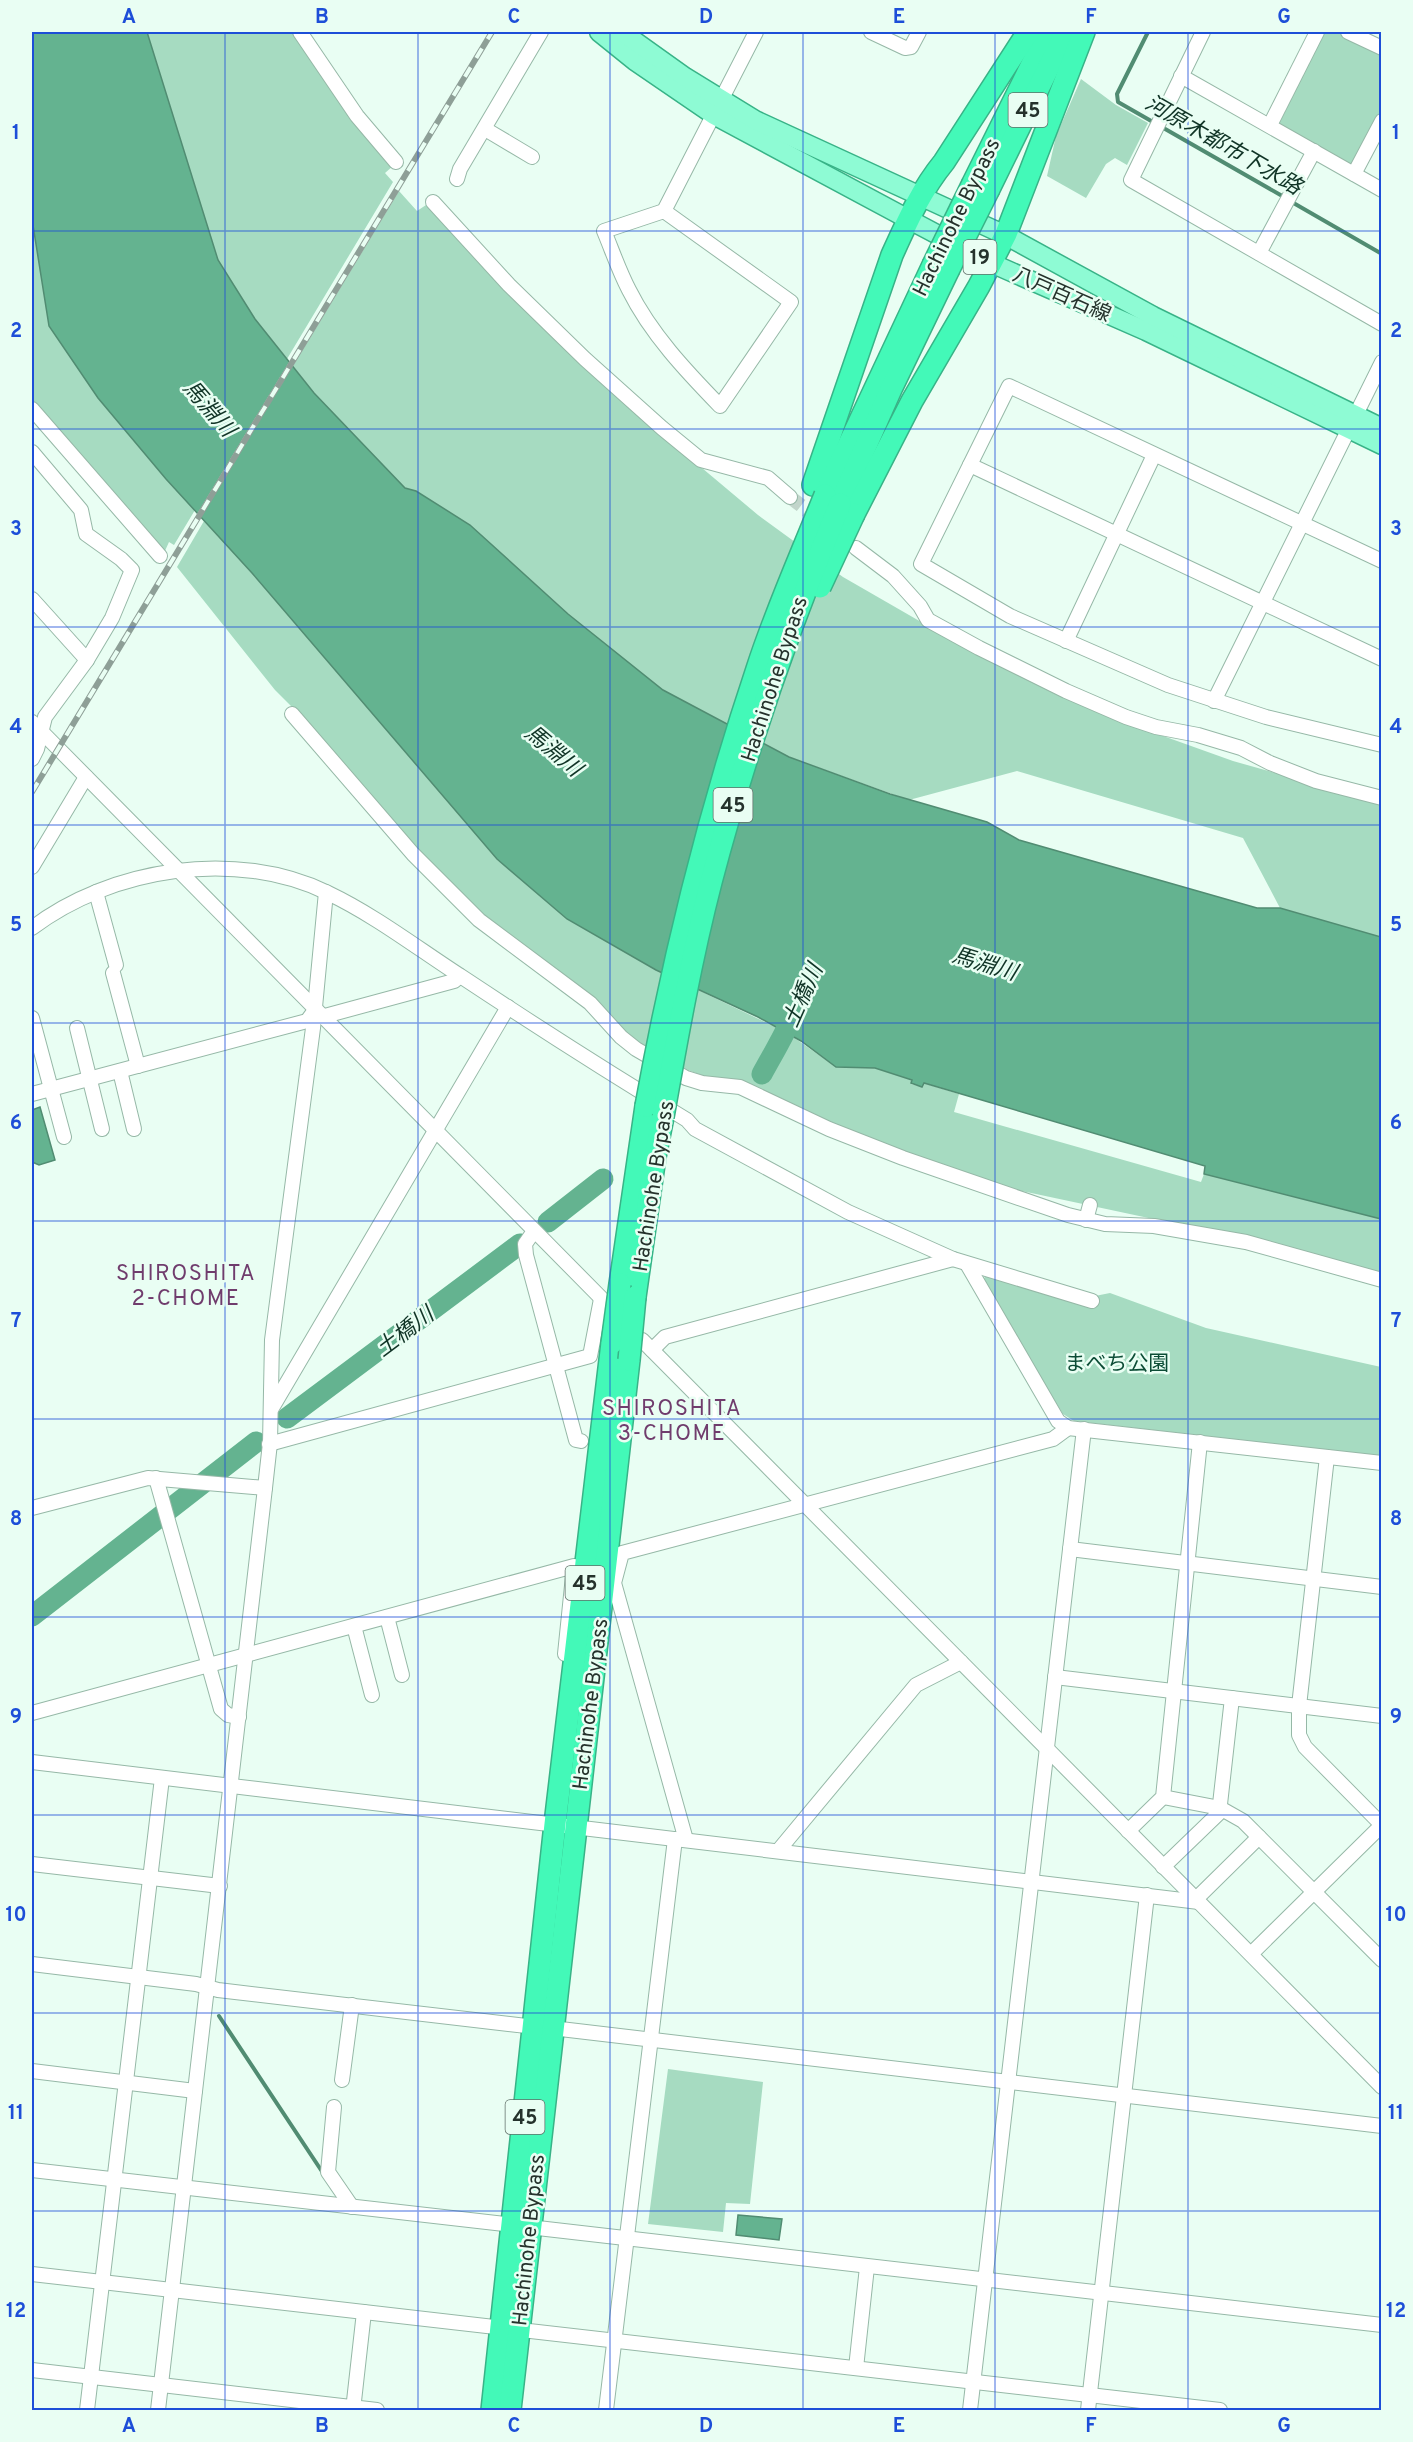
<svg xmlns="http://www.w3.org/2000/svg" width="1413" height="2442" font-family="Overpass,'Noto Sans JP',sans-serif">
<rect width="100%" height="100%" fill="#e9fef3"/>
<!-- green -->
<g fill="#a6dbc1">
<path d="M 147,32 L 294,32 L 393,166 L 385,173 L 393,182 L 287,359 L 255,319 L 218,260 Z"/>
<path d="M 1324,32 L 1338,32 L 1381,54 L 1381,110 L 1352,166 L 1277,124 Z"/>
<path d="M 1081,79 L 1116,105 L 1148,123 L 1127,165 L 1115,158 L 1106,164 L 1086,198 L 1047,176 L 1056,136 Z"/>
<path d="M 399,191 L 417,211 L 426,205 L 504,289 L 621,400 L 758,515 L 843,577 L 942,634 L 1152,732 L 1233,761 L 1381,803 L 1381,937 L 1280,908 L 1243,838 L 1017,771 L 909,800 L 789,757 L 663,690 L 568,614 L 470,525 L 416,491 L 405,488 L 314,393 L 293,366 Z"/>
<path d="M 32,219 L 40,267 L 166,479 L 195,510 L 174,545 L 169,542 L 164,553 L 32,402 Z"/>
<path d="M 204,521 L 252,573 L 497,859 L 567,919 L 656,970 L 786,1032 L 836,1067 L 875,1068 L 912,1080 L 911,1084 L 922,1087 L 923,1083 L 959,1094 L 954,1112 L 1201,1182 L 1204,1174 L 1381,1219 L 1381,1275 L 1158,1220 L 999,1186 L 831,1126 L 738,1081 L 704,1076 L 688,1070 L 640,1043 L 482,917 L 416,852 L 294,709 L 275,690 L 177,567 Z"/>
<path d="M 988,1274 L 1090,1297 L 1110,1293 L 1206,1328 L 1381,1367 L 1381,1456 L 1074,1421 L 1063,1414 L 981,1281 Z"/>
<path d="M 668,2069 L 763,2082 L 750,2204 L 726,2203 L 723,2232 L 648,2224 Z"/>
</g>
<!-- water -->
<g fill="#64b390" stroke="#518c72" stroke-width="1.5">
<path d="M 32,32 L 147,32 L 218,260 L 255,319 L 314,393 L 405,488 L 416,491 L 470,525 L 568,614 L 663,690 L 789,757 L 890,794 L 987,822 L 1019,840 L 1257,908 L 1280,908 L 1381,937 L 1381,1219 L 1204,1174 L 1205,1166 L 924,1083 L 922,1087 L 911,1083 L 912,1080 L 875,1068 L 836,1067 L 801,1041 L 758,1017 L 656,970 L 567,919 L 497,859 L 252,573 L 166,479 L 98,398 L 49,326 L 32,219 Z"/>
<path d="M 40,1107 L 55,1160 L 39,1165 L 32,1162 L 32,1110 Z"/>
<path d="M 738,2215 L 782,2219 L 779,2240 L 736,2235 Z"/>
</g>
<!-- pier -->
<path fill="#e9fef3" d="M 291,359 L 294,362 L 199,520 L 196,516 Z"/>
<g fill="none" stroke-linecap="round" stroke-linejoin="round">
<!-- stream -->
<g stroke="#518c72" stroke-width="4">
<path d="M 1148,32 L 1117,94 L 1118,102 L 1284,197"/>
<path d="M 1290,201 L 1382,254"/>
<path d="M 219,2016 L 323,2173"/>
</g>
<!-- river -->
<g stroke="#64b390" stroke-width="21">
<path d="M 762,1074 C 774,1052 787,1031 796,1008"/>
<path d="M 548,1222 L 603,1179"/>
<path d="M 287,1418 L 520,1244"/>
<path d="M 32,1616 L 256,1442"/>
</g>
<!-- minor-tunnel -->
<path stroke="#c2d5cb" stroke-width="14" stroke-dasharray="14 7" stroke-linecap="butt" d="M 790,497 L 821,521"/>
<defs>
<g id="minor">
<path d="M 300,32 L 357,116 L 396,162"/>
<path d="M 871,32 L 905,48 L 911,47 L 919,32"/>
<path d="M 1203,32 L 1131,180 L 1382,324"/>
<path d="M 1348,32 L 1382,48"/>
<path d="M 1181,76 L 1382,190"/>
<path d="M 1270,125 L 1317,32"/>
<path d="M 485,129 L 532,157"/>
<path d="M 1354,174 L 1382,121"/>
<path d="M 457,179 L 460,169 L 541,32"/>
<path d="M 433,202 L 509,285 L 585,359 L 662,428 L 701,460 L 768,478 L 790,497"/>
<path d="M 664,211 L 604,231 C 612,250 619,271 629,290 C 651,334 686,371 720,406 L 791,302 L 664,211 L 756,32"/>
<path d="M 1259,253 L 1314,151"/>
<path d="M 32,409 L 160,556"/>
<path d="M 32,452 L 81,510 L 86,534 L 121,559 L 132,570 L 112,618 L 87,660 L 45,717 L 37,749 L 32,759"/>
<path d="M 970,465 L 1382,659"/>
<path d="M 856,548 L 893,576 L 920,606 L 928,620 L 979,648 L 1066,691 L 1126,717 L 1156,727 L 1198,735 L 1241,748 L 1270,763 L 1316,781 L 1382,798"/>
<path d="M 1382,561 L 1009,386 L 921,564 L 1010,616 L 1168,685 L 1266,717 L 1382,745"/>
<path d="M 32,599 L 87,660"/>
<path d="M 1066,641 L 1154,455"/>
<path d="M 1214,701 L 1382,362"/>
<path d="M 292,714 L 413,854 L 479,920 L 590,1003 L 621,1037 L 636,1049 L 686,1078 L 702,1083 L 740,1087 L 829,1129 L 903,1158 L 1068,1215 L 1105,1224 L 1154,1226 L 1246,1242 L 1382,1280"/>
<path d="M 32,722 L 607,1304"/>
<path d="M 32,867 L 86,777"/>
<path d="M 96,892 L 116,965"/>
<path d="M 32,928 C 111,868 236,848 328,893 C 376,916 417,948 462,977 C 536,1026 611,1074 687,1120 L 695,1129 L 848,1212 L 953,1259 L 1092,1301"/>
<path d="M 113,973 L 138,1066"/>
<path d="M 321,1017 L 454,981 L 460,976"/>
<path d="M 32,1018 L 64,1137"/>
<path d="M 77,1028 L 102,1129"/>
<path d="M 120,1071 L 134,1129"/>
<path d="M 32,1094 L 307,1021 L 315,1010"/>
<path d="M 1086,1220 L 1090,1205"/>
<path d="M 534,1231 L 525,1244 L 526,1255 L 576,1440 L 581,1441"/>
<path d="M 967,1264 L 1058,1421 L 1068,1428 L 1382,1463"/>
<path d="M 642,1340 L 1382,2087"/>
<path d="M 652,1350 L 665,1337 L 953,1259"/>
<path d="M 272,1408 L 508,1007"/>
<path d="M 269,1444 L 590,1356 L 601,1299"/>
<path d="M 1327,1457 L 1299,1706 L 1299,1735 L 1305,1747 L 1382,1825"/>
<path d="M 156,1478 L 221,1709 L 228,1715 L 239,1717"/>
<path d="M 32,1508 L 148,1478 L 265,1488"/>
<path d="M 1070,1549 L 1382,1587"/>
<path d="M 387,1617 L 402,1675"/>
<path d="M 354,1626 L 372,1695"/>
<path d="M 1055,1677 L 1382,1716"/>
<path d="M 32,1713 L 574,1566 L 565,1654"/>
<path d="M 32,1762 L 1199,1902"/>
<path d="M 1163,1797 L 1220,1808 L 1243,1821 L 1382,1960"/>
<path d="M 1128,1831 L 1163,1797 L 1200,1442"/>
<path d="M 686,1840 L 614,1583 L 622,1553 L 1053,1439 L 1068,1428"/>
<path d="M 778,1851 L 916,1685 L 961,1662"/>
<path d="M 32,1864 L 220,1886"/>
<path d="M 1163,1867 L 1219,1813 L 1232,1698"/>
<path d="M 1196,1899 L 1259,1837"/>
<path d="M 1251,1954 L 1382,1825"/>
<path d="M 32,1964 L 196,1984 L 218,1990 L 535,2027"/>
<path d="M 552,2028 L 1382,2126"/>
<path d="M 32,2071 L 195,2091"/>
<path d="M 342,2080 L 352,2005"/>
<path d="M 334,2107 L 328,2172 L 352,2207"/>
<path d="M 32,2170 L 513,2225"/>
<path d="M 529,2227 L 1382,2325"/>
<path d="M 32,2274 L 1220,2410"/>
<path d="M 856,2368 L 867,2267"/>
<path d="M 32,2370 L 377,2410"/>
<path d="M 87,2410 L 162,1778"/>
<path d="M 158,2410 L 265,1488 L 270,1443 L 272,1340 L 313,1028 L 326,892"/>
<path d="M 353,2410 L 364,2312"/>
<path d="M 606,2410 L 675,1839"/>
<path d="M 970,2410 L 1084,1429"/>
<path d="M 1088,2410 L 1147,1895"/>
</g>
<g id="major">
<path d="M 599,32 L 635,61 L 714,115 L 908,219 L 991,263 L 1146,331 L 1382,445"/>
<path d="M 622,32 L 685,77 L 755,120 L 1005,235 L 1153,316 L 1382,428"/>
</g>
<g id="highway">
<path d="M 973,183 L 1048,32"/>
<path d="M 989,189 L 1066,32"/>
<path d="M 813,485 L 892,255 C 907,222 921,190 944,162 L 1028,32"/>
<path d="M 825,495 L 933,265"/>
<path d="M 840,504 L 892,387 L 948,271"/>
<path d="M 854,514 L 912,401 L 979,286 L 1006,234 L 1084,32"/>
<path d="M 620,1284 L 646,1106"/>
<path d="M 635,1297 L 655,1157 L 663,1117"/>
<path d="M 492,2410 L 555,1824 L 612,1343"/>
<path d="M 510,2410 L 629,1360"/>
</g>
</defs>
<!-- minor casing -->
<use href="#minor" stroke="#96b8a7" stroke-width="16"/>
<!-- major casing -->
<use href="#major" stroke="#38b387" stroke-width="21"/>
<!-- highway casing -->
<use href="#highway" stroke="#38b387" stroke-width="24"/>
<!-- minor -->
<use href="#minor" stroke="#fff" stroke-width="14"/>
<!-- major -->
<use href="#major" stroke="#8efbd4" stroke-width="18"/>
<!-- highway -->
<use href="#highway" stroke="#43f9b8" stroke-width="21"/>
<defs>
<path id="rail" d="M 32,792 L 492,32"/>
</defs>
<!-- rail casing -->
<use href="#rail" stroke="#8e9f97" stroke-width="6"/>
<!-- rail -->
<use href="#rail" stroke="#e9fef3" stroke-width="4" stroke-dasharray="11" stroke-linecap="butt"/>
<defs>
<g id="highway-bridge">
<path d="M 933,265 L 973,183"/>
<path d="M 948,271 L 989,189"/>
<path d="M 820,587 L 854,514"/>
<path d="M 646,1106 C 673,957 709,812 757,669 C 776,610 802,553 825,495"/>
<path d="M 663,1117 C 677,1038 691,959 711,882 C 745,753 789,627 840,504"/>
<path d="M 612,1343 L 620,1284"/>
<path d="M 629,1360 L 635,1297"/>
</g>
</defs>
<!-- highway-bridge casing -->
<use href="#highway-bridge" stroke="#38b387" stroke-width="24" stroke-linecap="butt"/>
<!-- highway-bridge -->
<use href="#highway-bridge" stroke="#43f9b8" stroke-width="21"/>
</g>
<!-- grid -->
<path fill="none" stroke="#1d4ed8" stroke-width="1.5" stroke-opacity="0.55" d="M 225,32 L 225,2410M 418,32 L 418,2410M 610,32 L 610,2410M 803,32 L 803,2410M 995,32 L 995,2410M 1188,32 L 1188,2410M 32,231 L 1382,231M 32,429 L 1382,429M 32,627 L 1382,627M 32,825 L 1382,825M 32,1023 L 1382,1023M 32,1221 L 1382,1221M 32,1419 L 1382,1419M 32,1617 L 1382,1617M 32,1815 L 1382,1815M 32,2013 L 1382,2013M 32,2211 L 1382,2211"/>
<g text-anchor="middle" stroke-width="5" stroke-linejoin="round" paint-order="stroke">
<!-- shield labels -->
<g fill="#e9fef3" stroke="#606f68" stroke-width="1.5">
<rect x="1008.5" y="93" width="39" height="34" rx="4.5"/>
<rect x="963.5" y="240" width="33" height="34" rx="4.5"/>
<rect x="713.5" y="788" width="39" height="34" rx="4.5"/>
<rect x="565.5" y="1566" width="39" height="34" rx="4.5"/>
<rect x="505.5" y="2100" width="39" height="34" rx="4.5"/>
</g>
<g font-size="20" font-weight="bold" fill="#25322c">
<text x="1028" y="117">45</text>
<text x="980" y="264">19</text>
<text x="733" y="812">45</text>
<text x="585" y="1590">45</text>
<text x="525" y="2124">45</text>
</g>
<!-- street labels -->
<g font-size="21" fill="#25322c" stroke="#e9fef3">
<text transform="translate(956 217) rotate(-64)" y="7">Hachinohe Bypass</text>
<text transform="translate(1062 294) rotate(24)" y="7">八戸百石線</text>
<text transform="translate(774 679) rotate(-72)" y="7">Hachinohe Bypass</text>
<text transform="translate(653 1186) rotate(-81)" y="7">Hachinohe Bypass</text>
<text transform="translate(590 1704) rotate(-83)" y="7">Hachinohe Bypass</text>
<text transform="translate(528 2240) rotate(-84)" y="7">Hachinohe Bypass</text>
</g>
<!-- park labels -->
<g font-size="21" fill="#0c4d36" stroke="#e9fef3">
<text x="1117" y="1370">まべち公園</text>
</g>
<!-- water labels -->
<g font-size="22" font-style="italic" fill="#103426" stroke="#e9fef3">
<text transform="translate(1224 144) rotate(30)" y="8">河原木都市下水路</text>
<text transform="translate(210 408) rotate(49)" y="8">馬淵川</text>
<text transform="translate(554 750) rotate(40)" y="8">馬淵川</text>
<text transform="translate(985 963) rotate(17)" y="8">馬淵川</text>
<text transform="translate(802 995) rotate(-66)" y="8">土橋川</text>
<text transform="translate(404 1331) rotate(-37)" y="8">土橋川</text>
</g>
<!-- neighbourhood labels -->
<g font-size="22" letter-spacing="1.5" fill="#703c6d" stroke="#e9fef3">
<text x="186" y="1280">SHIROSHITA<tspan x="186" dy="25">2-CHOME</tspan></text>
<text x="672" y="1415">SHIROSHITA<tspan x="672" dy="25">3-CHOME</tspan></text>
</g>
</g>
<!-- border -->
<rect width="1413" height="2442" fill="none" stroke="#e9fef3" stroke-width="66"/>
<rect x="33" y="33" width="1347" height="2376" fill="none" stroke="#1d4ed8" stroke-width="2"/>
<g font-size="20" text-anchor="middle" font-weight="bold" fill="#1d4ed8">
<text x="129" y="23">A</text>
<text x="322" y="23">B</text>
<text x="514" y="23">C</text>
<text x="706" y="23">D</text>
<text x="899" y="23">E</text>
<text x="1091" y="23">F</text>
<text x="1284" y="23">G</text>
<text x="16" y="139">1</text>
<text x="1396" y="139">1</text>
<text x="16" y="337">2</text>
<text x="1396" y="337">2</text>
<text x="16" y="535">3</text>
<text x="1396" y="535">3</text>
<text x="16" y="733">4</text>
<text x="1396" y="733">4</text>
<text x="16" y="931">5</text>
<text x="1396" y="931">5</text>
<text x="16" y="1129">6</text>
<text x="1396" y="1129">6</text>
<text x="16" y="1327">7</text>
<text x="1396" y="1327">7</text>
<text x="16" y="1525">8</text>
<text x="1396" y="1525">8</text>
<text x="16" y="1723">9</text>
<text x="1396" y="1723">9</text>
<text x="16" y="1921">10</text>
<text x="1396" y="1921">10</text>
<text x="16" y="2119">11</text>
<text x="1396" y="2119">11</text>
<text x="16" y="2317">12</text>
<text x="1396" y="2317">12</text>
<text x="129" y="2432">A</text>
<text x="322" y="2432">B</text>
<text x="514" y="2432">C</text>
<text x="706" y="2432">D</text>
<text x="899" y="2432">E</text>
<text x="1091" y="2432">F</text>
<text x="1284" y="2432">G</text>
</g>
</svg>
